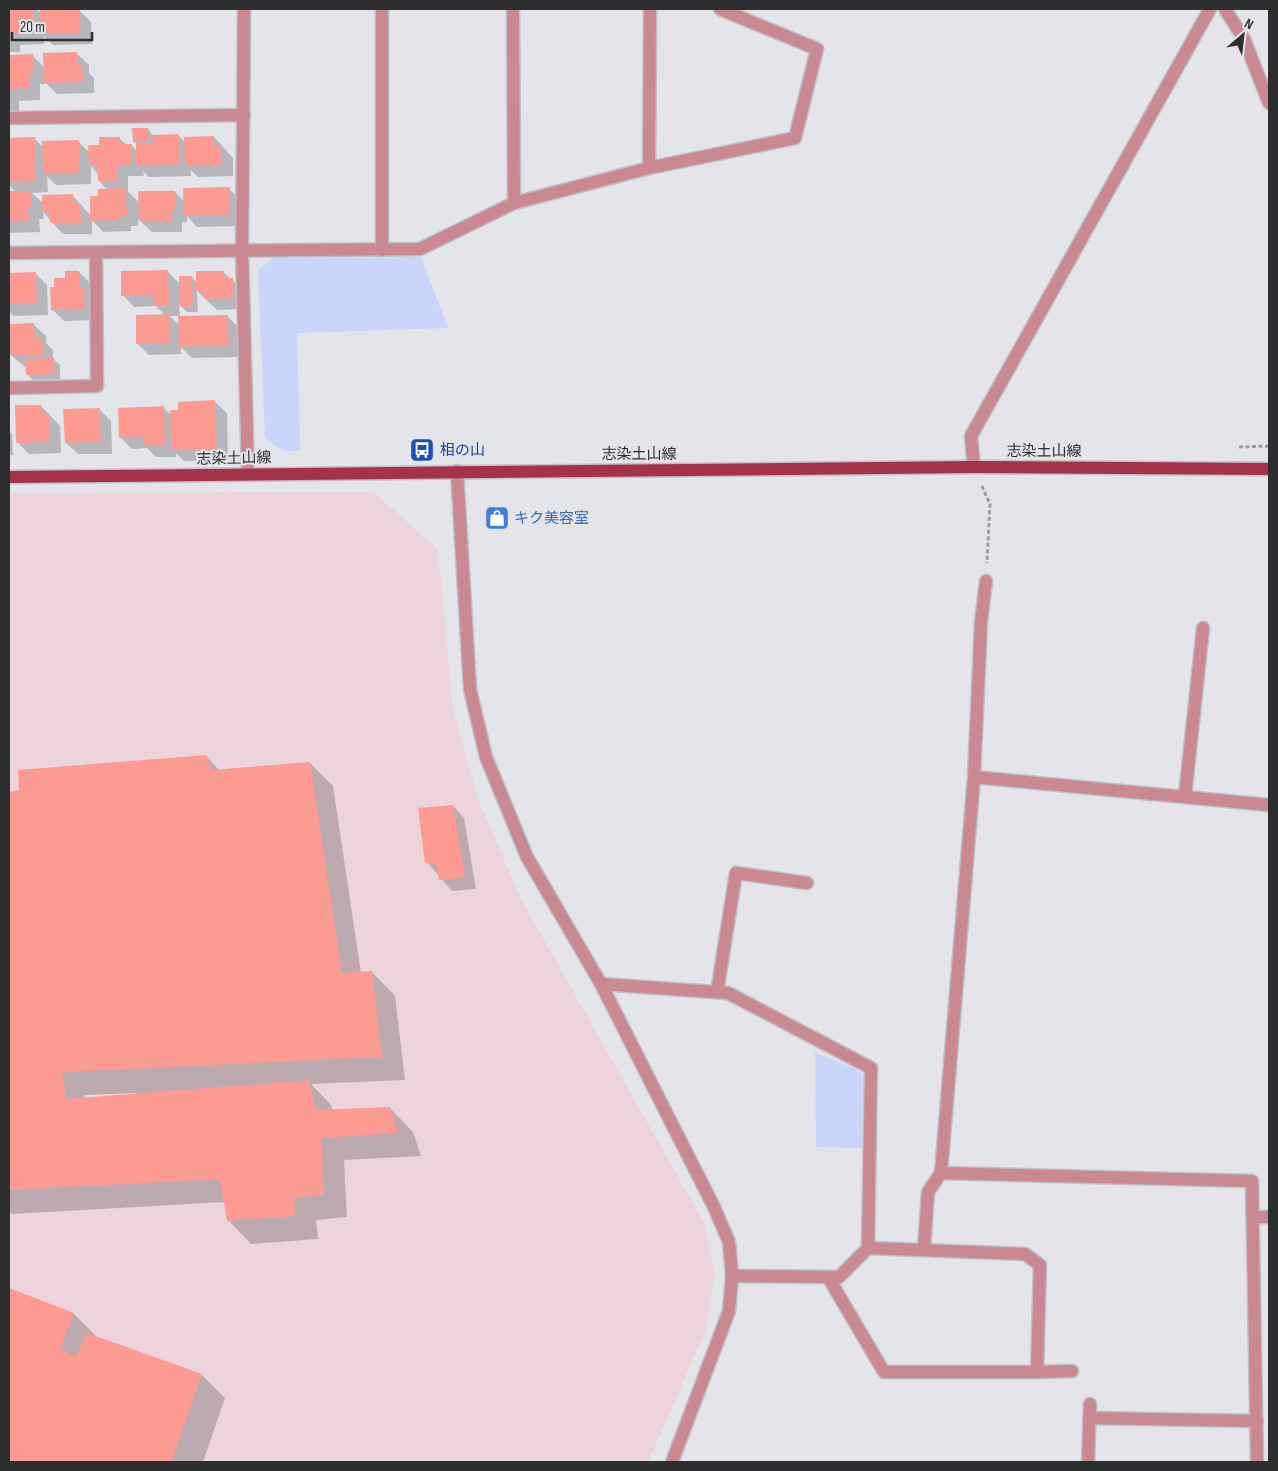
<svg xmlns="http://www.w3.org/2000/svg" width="1278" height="1471" font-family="'Sofia Sans Condensed','Noto Sans JP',sans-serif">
<rect width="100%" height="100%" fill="#e3e5eb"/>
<!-- industrial -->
<path fill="#edd4dc" d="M 373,492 L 438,549 L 453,711 L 479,802 L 522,901 L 704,1223 L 715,1275 L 705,1332 L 648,1462 L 9,1462 L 9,493 Z"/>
<!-- green -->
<g fill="#c9d5fb">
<path d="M 421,257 L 448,328 L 297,333 L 300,451 L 284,451 L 265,438 L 258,270 L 273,258 Z"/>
<path d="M 815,1053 L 854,1068 L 863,1076 L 862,1148 L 816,1147 Z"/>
</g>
<!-- shadow -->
<g fill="#0003" fill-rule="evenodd">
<path d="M 9,9 L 37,9 L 41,13 L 41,9 L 79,10 L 91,22 L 92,44 L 53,45 L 44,36 L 44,44 L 20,45 L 20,52 L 9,52 Z"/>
<path d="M 77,54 L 89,65 L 89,73 L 94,78 L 94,93 L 57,94 L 45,82 L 45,84 L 40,84 L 40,100 L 19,101 L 19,111 L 9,111 L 9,56 L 33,56 L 44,67 Z"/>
<path d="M 148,129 L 153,136 L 179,136 L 186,143 L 214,137 L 233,158 L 233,176 L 198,177 L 191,170 L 191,176 L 149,177 L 143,171 L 144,176 L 128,176 L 128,192 L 140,203 L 175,192 L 185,202 L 229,189 L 241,200 L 242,226 L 197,227 L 187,216 L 187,222 L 182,222 L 182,232 L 152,232 L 138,219 L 138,226 L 131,226 L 131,231 L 103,232 L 92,220 L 92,234 L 63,234 L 43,212 L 44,219 L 39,219 L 40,232 L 10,233 L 9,231 L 9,192 L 16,192 L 9,185 L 9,139 L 35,139 L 43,147 L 79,142 L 90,153 L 100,146 L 119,138 L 127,145 L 131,145 L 137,151 L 137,144 L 134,141 ZM 91,166 L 98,174 L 99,181 L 108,190 L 99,197 L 92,217 L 73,196 L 43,203 L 32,193 L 48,192 L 47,176 L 56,185 L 91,184 Z"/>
<path d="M 167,271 L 181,285 L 192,277 L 197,283 L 223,272 L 244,291 L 245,309 L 217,310 L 197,291 L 198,312 L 187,312 L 179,304 L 180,317 L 227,316 L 239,328 L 240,357 L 192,358 L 181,347 L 181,354 L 149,355 L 137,343 L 165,315 L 156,306 L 134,307 L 123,295 ZM 170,316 L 179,316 L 179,325 Z"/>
<path d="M 79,272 L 91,284 L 96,320 L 64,321 L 52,309 L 56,289 L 66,279 Z"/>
<path d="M 35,273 L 47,285 L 48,315 L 13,316 L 9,311 L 9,274 Z"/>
<path d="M 9,325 L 34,325 L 46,336 L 46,343 L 53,350 L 53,359 L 60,365 L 60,379 L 33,380 L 27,374 L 27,367 L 25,367 L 9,353 Z"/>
<path d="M 215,402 L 227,413 L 228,460 L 184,461 L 176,453 L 176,457 L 156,457 L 147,448 L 132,449 L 120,437 L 164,408 L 171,415 Z"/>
<path d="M 41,406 L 60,426 L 61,453 L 29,454 L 17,442 Z"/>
<path d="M 99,409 L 111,421 L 112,454 L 78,454 L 66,443 Z"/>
<path d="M 9,431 L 12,434 L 13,455 L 9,455 Z"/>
<path d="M 206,756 L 220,771 L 310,763 L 333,786 L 361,973 L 372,972 L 395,996 L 405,1080 L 311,1084 L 331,1105 L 333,1111 L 390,1108 L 413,1132 L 421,1156 L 344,1160 L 347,1217 L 316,1220 L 318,1239 L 251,1244 L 228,1220 L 225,1202 L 12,1214 L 9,1211 L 9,793 ZM 137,1093 L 137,1095 L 85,1099 L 84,1095 Z"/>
<path d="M 453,806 L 464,818 L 476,889 L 452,891 L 427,862 Z"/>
<path d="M 9,1289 L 74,1314 L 97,1337 L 202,1375 L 225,1398 L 203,1462 L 9,1462 Z"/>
</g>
<!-- building -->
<g fill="#fc9b91">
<rect x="9" y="9" width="24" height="24"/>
<path d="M 40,9 L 80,9 L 80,33 L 41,34 Z"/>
<path d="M 77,52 L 78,65 L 82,65 L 83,82 L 44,83 L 43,53 Z"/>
<path d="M 33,54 L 34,73 L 29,73 L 29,88 L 9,89 L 9,55 Z"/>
<path d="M 132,128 L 148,128 L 149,141 L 133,142 Z"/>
<path d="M 179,134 L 180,164 L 136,166 L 136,144 L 153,144 L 152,135 Z"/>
<path d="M 214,136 L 214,145 L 222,145 L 222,165 L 185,166 L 184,137 Z"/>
<path d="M 35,137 L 36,181 L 9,182 L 9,138 Z"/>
<path d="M 99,137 L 120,137 L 120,144 L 132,144 L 132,165 L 117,165 L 117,181 L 98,181 L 97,166 L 89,166 L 88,145 L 99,145 Z"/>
<path d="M 79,140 L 80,173 L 43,174 L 42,141 Z"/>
<path d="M 230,187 L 230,215 L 184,215 L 183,188 Z"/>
<path d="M 126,188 L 127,215 L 120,215 L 120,220 L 90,221 L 90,196 L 98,196 L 98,189 Z"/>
<path d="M 9,191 L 32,191 L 32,208 L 28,208 L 29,221 L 9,221 Z"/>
<path d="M 138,191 L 175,191 L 176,210 L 171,211 L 171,221 L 139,221 Z"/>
<path d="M 73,194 L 74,204 L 80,204 L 81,223 L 50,223 L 50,212 L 42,212 L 42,195 Z"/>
<path d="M 168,270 L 169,305 L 153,305 L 153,295 L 121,296 L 121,271 Z"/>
<path d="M 65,271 L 79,271 L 80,287 L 84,287 L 85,309 L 51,310 L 50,287 L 54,287 L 54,278 L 65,278 Z"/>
<path d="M 196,271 L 224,271 L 224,278 L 233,278 L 233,298 L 204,299 L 204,291 L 196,291 Z"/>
<path d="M 36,272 L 37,304 L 9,304 L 9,273 Z"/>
<path d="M 179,276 L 192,276 L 193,306 L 180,307 Z"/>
<path d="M 170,314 L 170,343 L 136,344 L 136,315 Z"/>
<path d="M 228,315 L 229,345 L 179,347 L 178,316 Z"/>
<path d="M 34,323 L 35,337 L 42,337 L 43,356 L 12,356 L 12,349 L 9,349 L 9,324 Z"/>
<path d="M 54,358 L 55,374 L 26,375 L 25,359 Z"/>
<path d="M 215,400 L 217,449 L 171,450 L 170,410 L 178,410 L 178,402 Z"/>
<path d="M 15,405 L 41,405 L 41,413 L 49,413 L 50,442 L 16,443 Z"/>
<path d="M 164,406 L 165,446 L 143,446 L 143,437 L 119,438 L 118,408 Z"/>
<path d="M 100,408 L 101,442 L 65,443 L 63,409 Z"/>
<path d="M 206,755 L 212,770 L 310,762 L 342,973 L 372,971 L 382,1057 L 62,1072 L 66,1099 L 309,1080 L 316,1110 L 390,1107 L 398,1133 L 322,1138 L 324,1194 L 294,1198 L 295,1216 L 227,1221 L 220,1179 L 9,1190 L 9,792 L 19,790 L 18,770 Z"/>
<path d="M 453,805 L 465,878 L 439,880 L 436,864 L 425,863 L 418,808 Z"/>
<path d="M 9,1288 L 74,1313 L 60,1349 L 76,1357 L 87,1333 L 202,1374 L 171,1462 L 9,1462 Z"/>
</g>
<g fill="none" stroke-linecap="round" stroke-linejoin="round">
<defs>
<g id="minor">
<path d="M 244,9 L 242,251 L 248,474"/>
<path d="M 513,9 L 514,203"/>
<path d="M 1225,9 L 1244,39 L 1269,103"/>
<path d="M 9,118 L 244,115"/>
<path d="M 649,168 L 650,9"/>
<path d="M 382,250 L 382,9"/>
<path d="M 9,253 L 420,249 L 514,203 L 649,168 L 795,138 L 817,49 L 720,9"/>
<path d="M 9,388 L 97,386 L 96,252"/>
<path d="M 974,467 L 971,436 L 1210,9"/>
<path d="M 457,471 L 470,689 L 486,757 L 527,857 L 601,984 L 714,1207 L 729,1242 L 732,1276 L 729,1311 L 672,1462"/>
<path d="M 986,581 L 981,622 L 974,777 L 941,1173 L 1252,1181 L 1257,1462"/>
<path d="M 974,777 L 1269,805"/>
<path d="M 1185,796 L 1203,628"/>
<path d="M 601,984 L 728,993 L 871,1068 L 868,1248"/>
<path d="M 717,992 L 736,873 L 807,883"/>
<path d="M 1253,1217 L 1269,1217"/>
<path d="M 924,1249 L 928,1192 L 941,1173"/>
<path d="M 732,1276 L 839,1277 L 868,1248 L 1025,1254 L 1040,1265 L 1037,1372 L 884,1372 L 828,1277"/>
<path d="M 1037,1372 L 1072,1371"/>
<path d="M 1089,1418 L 1257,1421"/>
<path d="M 1088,1462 L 1090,1404"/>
</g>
<path id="major" d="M 9,477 L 974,467 L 1269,469"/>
</defs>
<!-- minor casing -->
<use href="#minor" stroke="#bfc0c6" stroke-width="15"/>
<!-- major casing -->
<use href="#major" stroke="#bfc0c6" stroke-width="15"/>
<!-- path -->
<g stroke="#9b9da1" stroke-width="3" stroke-dasharray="4 2.5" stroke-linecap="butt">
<path d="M 1239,447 L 1269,446"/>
<path d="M 982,486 L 990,504 L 987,563"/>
</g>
<!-- minor -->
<use href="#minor" stroke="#ca8990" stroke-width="12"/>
<!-- major -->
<use href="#major" stroke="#a6324a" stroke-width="12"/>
</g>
<!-- icons -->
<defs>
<symbol id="bus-square" viewBox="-11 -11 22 22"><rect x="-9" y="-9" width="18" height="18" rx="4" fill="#1a4fb4" stroke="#e3e5eb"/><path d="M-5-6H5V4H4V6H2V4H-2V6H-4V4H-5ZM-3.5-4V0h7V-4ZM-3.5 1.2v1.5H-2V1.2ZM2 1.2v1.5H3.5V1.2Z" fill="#fff"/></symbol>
<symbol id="shop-square" viewBox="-11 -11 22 22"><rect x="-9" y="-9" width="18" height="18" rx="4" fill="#3f7fe0" stroke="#e3e5eb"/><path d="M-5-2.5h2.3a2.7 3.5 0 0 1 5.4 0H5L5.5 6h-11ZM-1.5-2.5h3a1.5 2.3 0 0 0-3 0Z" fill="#fff"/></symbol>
</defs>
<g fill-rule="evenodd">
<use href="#bus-square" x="408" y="436" width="28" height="28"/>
<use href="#shop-square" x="483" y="504" width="28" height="28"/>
</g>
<g text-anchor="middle" stroke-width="4" stroke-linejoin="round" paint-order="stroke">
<!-- transit labels -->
<g font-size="15" fill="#164399" stroke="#e3e5eb" text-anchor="start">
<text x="440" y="455">相の山</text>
</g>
<!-- street labels -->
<g font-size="15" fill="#2d2e30" stroke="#e3e5eb">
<text x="1044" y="456">志染土山線</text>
<text x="639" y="459">志染土山線</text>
<text transform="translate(234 458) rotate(-1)" y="5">志染土山線</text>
</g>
<!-- shop labels -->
<g font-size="15" fill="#366cbe" stroke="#e3e5eb" text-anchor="start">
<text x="514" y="523">キク美容室</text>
</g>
</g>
<!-- border -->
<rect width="1278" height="1471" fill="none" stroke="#2d2e30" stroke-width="20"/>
<!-- north arrow -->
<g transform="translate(1243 35) rotate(28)" stroke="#e3e5eb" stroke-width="4" paint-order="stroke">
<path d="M0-4L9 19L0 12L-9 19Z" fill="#2d2e30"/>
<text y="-8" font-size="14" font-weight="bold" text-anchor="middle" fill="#2d2e30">N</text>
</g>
<!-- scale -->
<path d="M12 32v8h80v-8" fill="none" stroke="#2d2e30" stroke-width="2.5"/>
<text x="20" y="32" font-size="15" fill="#2d2e30" stroke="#e3e5eb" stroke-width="4" paint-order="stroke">20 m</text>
</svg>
